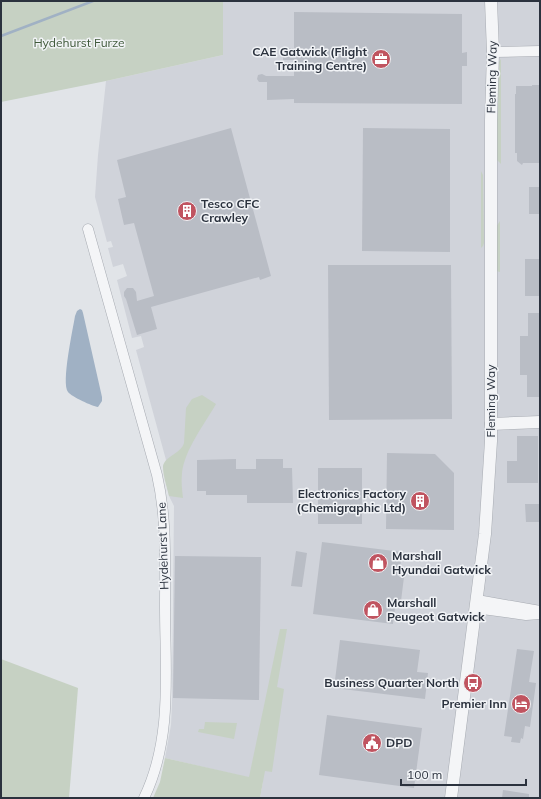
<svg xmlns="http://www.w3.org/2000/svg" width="541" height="799" font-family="Mulish,sans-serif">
<rect width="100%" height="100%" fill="#e1e4e8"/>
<!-- built -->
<path fill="#d0d3da" d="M 223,1 L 540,1 L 540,798 L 260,798 L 263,781 L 165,758 L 171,725 L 172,705 L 174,506 L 169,496 L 163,466 L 166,460 L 136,350 L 144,347 L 141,336 L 132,338 L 117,280 L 127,276 L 123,264 L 113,267 L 108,248 L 113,247 L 111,241 L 107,242 L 95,197 L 98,155 L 106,81 L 223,55 Z"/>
<!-- green -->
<g fill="#c6d1c3">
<path d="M 1,1 L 223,1 L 223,55 L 106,81 L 1,102 Z"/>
<path d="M 501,59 L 501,164 L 497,160 L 497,64 Z"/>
<path d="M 481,171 L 483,175 L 484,243 L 483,246 L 481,248 Z"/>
<path d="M 500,221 L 500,272 L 496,271 L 496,227 Z"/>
<path d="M 202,395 L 216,404 C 204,425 185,449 182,473 C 181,481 182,490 183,498 L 169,496 C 167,487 163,476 163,467 C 164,456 181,454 184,443 L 186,408 L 192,399 Z"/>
<path d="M 280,629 L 287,629 L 277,687 L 284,689 L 272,772 L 265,771 L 260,798 L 153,798 L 160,782 L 165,758 L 249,777 Z"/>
<path d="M 1,659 L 78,688 L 69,798 L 1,798 Z"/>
<path d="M 205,722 L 237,723 L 234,739 L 198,732 L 199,729 L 204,729 Z"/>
</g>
<!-- water -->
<path fill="#a0b1c4" d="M 80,309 L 82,310 L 83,313 L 102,397 L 102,401 L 98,407 C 92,406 72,397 68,392 C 61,383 73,329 75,316 L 77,311 Z"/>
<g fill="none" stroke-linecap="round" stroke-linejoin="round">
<!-- stream -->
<path stroke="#a0b1c4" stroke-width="2.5" d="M 1,36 L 93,1"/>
</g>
<!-- building -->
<g fill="#b9bdc5">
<path d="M 294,12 L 462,14 L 462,53 L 467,52 L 467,66 L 462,66 L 462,104 L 294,103 L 294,99 L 267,100 L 267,82 L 259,82 L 257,79 L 258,75 L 262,74 L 266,76 L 294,76 L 294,60 L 283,60 L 283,48 L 294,48 Z"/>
<path d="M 532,85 L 540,85 L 540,163 L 523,163 L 522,165 L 517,161 L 517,153 L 515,153 L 515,94 L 516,94 L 516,86 L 532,86 Z"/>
<path d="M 231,128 L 271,276 L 260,280 L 259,277 L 151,307 L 157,329 L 137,335 L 126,299 L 124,296 L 124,292 L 127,288 L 133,288 L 136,292 L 137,301 L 154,296 L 134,223 L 124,225 L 118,199 L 126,197 L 117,160 Z"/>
<path d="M 363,128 L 450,129 L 450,252 L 362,251 Z"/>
<rect x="529" y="187" width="11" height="27"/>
<rect x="525" y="259" width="15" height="37"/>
<path d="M 328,265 L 451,265 L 452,419 L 329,420 Z"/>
<path d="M 528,313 L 540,313 L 540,397 L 527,397 L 527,375 L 520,375 L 520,336 L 528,336 Z"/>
<path d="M 517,436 L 538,436 L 538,483 L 507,483 L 507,461 L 517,461 Z"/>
<path d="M 387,453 L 435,454 L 454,473 L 454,530 L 386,529 Z"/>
<path d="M 236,459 L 236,469 L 256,469 L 256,459 L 283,459 L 283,468 L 292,468 L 293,503 L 247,503 L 247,495 L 206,495 L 206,491 L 197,491 L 197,460 Z"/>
<rect x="318" y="468" width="44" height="56"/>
<path d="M 525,504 L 540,504 L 540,522 L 526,522 Z"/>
<path d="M 322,542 L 402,552 L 399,577 L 404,577 L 401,601 L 396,600 L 393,624 L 313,614 Z"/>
<path d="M 296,551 L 307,553 L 302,587 L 291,586 Z"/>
<path d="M 175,556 L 261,557 L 259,700 L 173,698 Z"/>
<path d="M 340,640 L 420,650 L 417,672 L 428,673 L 425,699 L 334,688 Z"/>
<path d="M 517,649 L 534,651 L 529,682 L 536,683 L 530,727 L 525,726 L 523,739 L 521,738 L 520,743 L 511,742 L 512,737 L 504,736 Z"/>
<path d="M 327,715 L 422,728 L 414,788 L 319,775 Z"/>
<path d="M 503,790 L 529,794 L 529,798 L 502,798 Z"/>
</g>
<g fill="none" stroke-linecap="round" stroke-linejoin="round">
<defs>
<g id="minor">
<path d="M 493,52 L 540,51"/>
<path d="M 88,229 L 157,475 C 167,519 165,562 165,607 C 165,671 173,738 144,798"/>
<path d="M 477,600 L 540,611"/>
<path d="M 475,608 L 526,615 L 540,614"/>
</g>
<g id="tertiary">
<path d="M 491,424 L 540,422"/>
<path d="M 451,798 L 485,534 L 491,441 L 491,120 L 493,52 L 491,1"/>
</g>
</defs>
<!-- minor casing -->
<use href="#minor" stroke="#a7abb2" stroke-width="11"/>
<!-- tertiary casing -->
<use href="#tertiary" stroke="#a7abb2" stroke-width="13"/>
<!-- minor -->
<use href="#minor" stroke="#f4f5f7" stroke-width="10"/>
<!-- tertiary -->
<use href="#tertiary" stroke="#f4f5f7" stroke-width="12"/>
</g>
<!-- icons -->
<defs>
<symbol id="office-disc" viewBox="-11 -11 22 22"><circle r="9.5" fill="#c05460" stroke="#f1f3f6"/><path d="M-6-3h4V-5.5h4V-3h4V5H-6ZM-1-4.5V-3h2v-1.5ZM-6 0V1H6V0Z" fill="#fff"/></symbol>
<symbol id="building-disc" viewBox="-11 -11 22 22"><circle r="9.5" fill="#c05460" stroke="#f1f3f6"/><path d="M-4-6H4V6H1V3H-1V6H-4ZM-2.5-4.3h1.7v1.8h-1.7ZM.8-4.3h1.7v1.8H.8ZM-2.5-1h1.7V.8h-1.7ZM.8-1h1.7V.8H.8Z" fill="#fff"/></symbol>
<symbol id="shop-disc" viewBox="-11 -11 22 22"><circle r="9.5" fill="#c05460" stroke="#f1f3f6"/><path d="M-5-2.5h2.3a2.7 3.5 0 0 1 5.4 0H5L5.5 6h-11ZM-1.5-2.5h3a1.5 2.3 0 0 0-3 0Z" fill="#fff"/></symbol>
<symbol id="bus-disc" viewBox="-11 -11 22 22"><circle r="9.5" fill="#c05460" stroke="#f1f3f6"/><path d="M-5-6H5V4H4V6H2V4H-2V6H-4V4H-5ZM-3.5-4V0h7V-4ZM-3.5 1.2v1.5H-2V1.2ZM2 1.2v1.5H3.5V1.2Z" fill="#fff"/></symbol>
<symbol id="hotel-disc" viewBox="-11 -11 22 22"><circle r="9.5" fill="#c05460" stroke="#f1f3f6"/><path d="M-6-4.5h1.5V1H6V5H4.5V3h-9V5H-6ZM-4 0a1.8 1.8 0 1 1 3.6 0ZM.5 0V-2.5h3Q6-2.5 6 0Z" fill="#fff"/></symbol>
<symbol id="civic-disc" viewBox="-11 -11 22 22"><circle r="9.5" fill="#c05460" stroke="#f1f3f6"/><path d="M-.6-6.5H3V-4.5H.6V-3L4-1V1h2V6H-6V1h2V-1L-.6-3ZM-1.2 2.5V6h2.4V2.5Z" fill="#fff"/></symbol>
</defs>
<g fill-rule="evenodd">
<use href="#office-disc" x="370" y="48" width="22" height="22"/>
<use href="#building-disc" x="176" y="200" width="22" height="22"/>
<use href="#building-disc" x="409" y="490" width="22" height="22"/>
<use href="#shop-disc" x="367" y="552" width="22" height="22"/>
<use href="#shop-disc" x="362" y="599" width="22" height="22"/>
<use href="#bus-disc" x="462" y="672" width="22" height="22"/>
<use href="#hotel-disc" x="510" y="693" width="22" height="22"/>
<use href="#civic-disc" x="361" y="732" width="22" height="22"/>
</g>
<g text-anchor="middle" stroke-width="3" stroke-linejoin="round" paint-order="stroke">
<!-- park labels -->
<g font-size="12" fill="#3f593a" stroke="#f1f3f6">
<text x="79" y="47">Hydehurst Furze</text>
</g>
<!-- poi labels -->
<g font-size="12" font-weight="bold" fill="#2b323e" stroke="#f1f3f6" text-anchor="end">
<text x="367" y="56">CAE Gatwick (Flight<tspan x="367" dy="14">Training Centre)</tspan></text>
<text x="201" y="208" text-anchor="start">Tesco CFC<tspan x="201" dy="14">Crawley</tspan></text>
<text x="406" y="498">Electronics Factory<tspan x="406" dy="14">(Chemigraphic Ltd)</tspan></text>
<text x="392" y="560" text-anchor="start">Marshall<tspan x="392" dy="14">Hyundai Gatwick</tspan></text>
<text x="387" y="607" text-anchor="start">Marshall<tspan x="387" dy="14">Peugeot Gatwick</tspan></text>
<text x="459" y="687">Business Quarter North</text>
<text x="507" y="708">Premier Inn</text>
<text x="386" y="747" text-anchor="start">DPD</text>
</g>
<!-- street labels -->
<g font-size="12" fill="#2b323e" stroke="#f1f3f6">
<text transform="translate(492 77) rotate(-89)" y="4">Fleming Way</text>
<text transform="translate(491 401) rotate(-90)" y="4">Fleming Way</text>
<text transform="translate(163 546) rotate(-92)" y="4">Hydehurst Lane</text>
</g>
</g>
<!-- border -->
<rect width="541" height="799" fill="none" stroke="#2b323e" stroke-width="4"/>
<!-- scale -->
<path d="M401 779v6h125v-6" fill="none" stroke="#2b323e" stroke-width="2"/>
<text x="407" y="779" font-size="12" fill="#2b323e" stroke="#f1f3f6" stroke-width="3" paint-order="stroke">100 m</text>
</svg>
